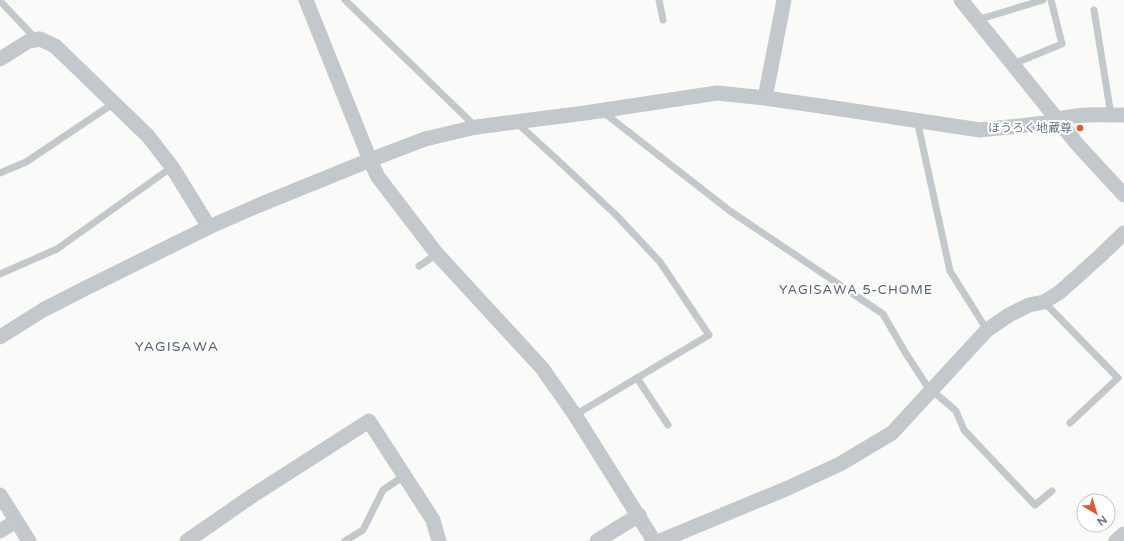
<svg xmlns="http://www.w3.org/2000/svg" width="1124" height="541" font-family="'Varela Round','Noto Sans JP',sans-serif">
<rect width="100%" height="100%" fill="#fafaf8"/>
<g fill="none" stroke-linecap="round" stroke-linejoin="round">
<!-- service -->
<g stroke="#c3c8cc" stroke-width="7">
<path d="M 345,0 L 476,127"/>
<path d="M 659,0 L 663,20"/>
<path d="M 0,1 L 36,39"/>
<path d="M 1094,10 L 1111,115"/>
<path d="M 977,20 L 1043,0"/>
<path d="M 1013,64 L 1062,44 L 1051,0"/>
<path d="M 603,112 L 730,211 L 883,314 L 905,352 L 927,386 L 956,411 L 964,430 L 1035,505 L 1052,491"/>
<path d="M 917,120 L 950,271 L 987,330"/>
<path d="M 516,122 L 563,165 L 617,216 L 660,262 L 709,335 L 637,378 L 668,425"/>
<path d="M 0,173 L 26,162 L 114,103"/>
<path d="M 419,266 L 437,254"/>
<path d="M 0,274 L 57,249 L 172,167"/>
<path d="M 1044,302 L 1118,378 L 1070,423"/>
<path d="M 575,415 L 637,378"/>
<path d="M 345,541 L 363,530 L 383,490 L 404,476"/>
</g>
<!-- minor -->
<g stroke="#c3c8cc" stroke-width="15">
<path d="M 306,0 L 370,160 L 378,177 L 437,254 L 542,368 L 575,415 L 654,541"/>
<path d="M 961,0 L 1077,144 L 1124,195"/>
<path d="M 0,59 L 29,41 L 40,39 L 55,46 L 148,136 L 172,167 L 209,227"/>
<path d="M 765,98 L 784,0"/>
<path d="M 0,337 L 43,310 L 82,290 L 209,227 L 257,206 L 370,160 L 425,139 L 476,127 L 585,113 L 717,93 L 765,98 L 841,109 L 980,130 L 1046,123 C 1070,113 1098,115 1124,115"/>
<path d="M 0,495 L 29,541"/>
<path d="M 0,531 L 16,521"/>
<path d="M 187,541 L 252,496 L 369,421 L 433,520 L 439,541"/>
<path d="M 597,541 L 639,515"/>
<path d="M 660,541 L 788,488 L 840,464 L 892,433 L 987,330 L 1009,315 L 1029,305 L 1044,302 L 1060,292 L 1099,257 L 1124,233"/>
<path d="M 1116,541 L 1124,534"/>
</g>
</g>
<!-- markers -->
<circle fill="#e4572e" stroke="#fff" stroke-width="1.5" cx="1080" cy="128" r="4"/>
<g text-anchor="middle" stroke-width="4" stroke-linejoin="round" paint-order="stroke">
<!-- poi labels -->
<g font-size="12" fill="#657683" stroke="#fff" text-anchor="end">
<text x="1072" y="132">ほうろく地蔵尊</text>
</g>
<!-- neighbourhood labels -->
<g font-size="13" letter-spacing="1" fill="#57646e" stroke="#fff">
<text x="856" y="294">YAGISAWA 5-CHOME</text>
</g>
<!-- quarter labels -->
<g font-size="14" letter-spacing="1" fill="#57646e" stroke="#fff">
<text x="177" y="351">YAGISAWA</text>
</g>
</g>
<!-- north arrow -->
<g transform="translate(1096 513) rotate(142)"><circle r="19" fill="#ffffff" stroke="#c1c8cd"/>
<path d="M0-3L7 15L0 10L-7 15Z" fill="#e4572e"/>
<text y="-6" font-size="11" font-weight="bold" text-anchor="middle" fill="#657683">N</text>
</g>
</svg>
